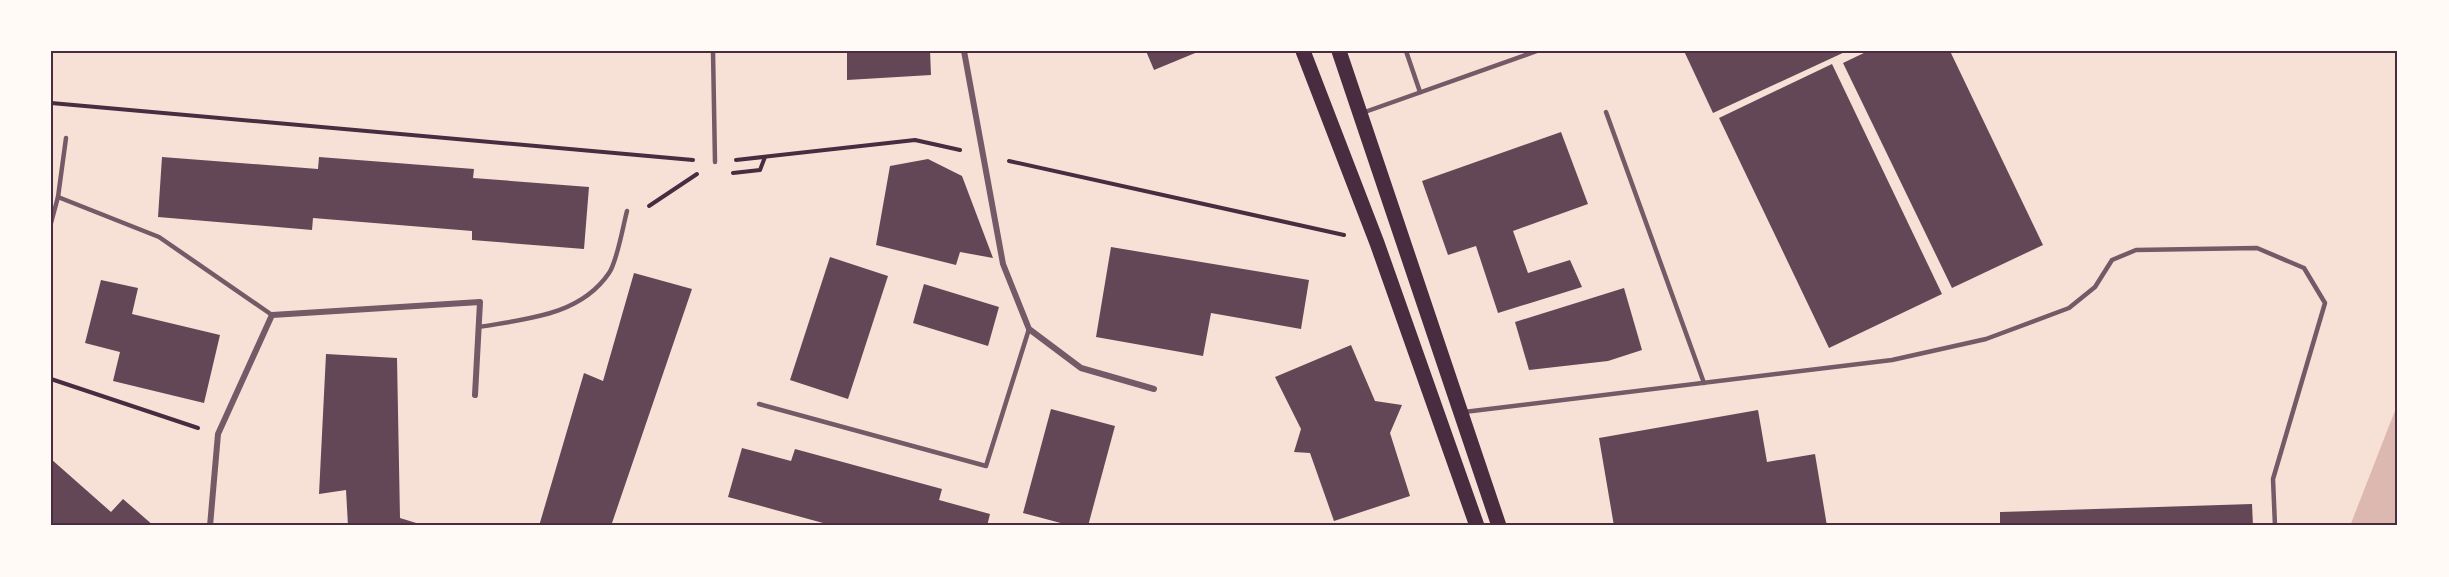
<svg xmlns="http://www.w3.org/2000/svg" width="2449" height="577" font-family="'IBM Plex Sans',sans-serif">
<rect width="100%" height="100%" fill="#f7e1d7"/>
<!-- water -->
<path fill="#dcb8b0" d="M 2398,403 L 2398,526 L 2350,526 Z"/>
<!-- building -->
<g fill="#644757">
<path d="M 847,51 L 930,51 L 931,75 L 847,80 Z"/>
<path d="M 1146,51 L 1200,51 L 1154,70 Z"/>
<path d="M 1684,51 L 1847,51 L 1713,113 Z"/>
<path d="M 1868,51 L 1950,51 L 2043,245 L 1952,288 L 1843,63 Z"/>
<path d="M 1832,64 L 1942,294 L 1829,348 L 1719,118 Z"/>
<path d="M 1561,132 L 1588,204 L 1513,231 L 1528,273 L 1570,260 L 1582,287 L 1498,313 L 1476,246 L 1448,255 L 1422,181 Z"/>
<path d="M 162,157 L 318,169 L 319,157 L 474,169 L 473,178 L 589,187 L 584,249 L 472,240 L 472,231 L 313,218 L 312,230 L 158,217 Z"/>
<path d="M 928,159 L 962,176 L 993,258 L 960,252 L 956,265 L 876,245 L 890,166 Z"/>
<path d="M 1111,247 L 1309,280 L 1301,329 L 1211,313 L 1203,356 L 1096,337 Z"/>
<path d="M 830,257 L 888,276 L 848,399 L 790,380 Z"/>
<path d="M 634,273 L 692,289 L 611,526 L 539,526 L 584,373 L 603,381 Z"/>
<path d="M 101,280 L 138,288 L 132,314 L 220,335 L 204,403 L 113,381 L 120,352 L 85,343 Z"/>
<path d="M 924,284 L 999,307 L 988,346 L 913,323 Z"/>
<path d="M 1624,288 L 1642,350 L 1608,361 L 1529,370 L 1515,322 Z"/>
<path d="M 1351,345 L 1375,401 L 1402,405 L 1390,433 L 1410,496 L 1334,521 L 1310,453 L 1294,452 L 1301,429 L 1275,377 Z"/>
<path d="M 326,354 L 397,358 L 400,518 L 426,526 L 348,526 L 346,490 L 319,494 Z"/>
<path d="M 1051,409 L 1115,426 L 1088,526 L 1072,526 L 1023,513 Z"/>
<path d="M 1758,410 L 1767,462 L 1815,454 L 1827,526 L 1614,526 L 1599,438 Z"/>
<path d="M 742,448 L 791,461 L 795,449 L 942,489 L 939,500 L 990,514 L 987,526 L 834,526 L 728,497 Z"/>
<path d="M 51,459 L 111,512 L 123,499 L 154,526 L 51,526 Z"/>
<path d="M 2252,504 L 2253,526 L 2000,526 L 2000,512 Z"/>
</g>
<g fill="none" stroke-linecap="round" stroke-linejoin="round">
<!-- path -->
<g stroke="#4a2c40" stroke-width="4">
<path d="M 51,103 L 693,160"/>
<path d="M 736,160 L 915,140 L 960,150"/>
<path d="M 1009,161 L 1344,235"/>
<path d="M 733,173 L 760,170 L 765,157"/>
<path d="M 649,206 L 697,174"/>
<path d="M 51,379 L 198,428"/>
</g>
<!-- service -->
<g stroke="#755966" stroke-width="4.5">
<path d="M 713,51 L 715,162"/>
<path d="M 1406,51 L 1420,92"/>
<path d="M 1606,112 L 1704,383"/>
<path d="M 1362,113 L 1537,51"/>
<path d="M 58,197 L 159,237 L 272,315"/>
<path d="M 51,223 L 58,197 L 66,138"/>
<path d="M 479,327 C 525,319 580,316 609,273 C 617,262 623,226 627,211"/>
<path d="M 759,404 L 986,466 L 1029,329"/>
<path d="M 1464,412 L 1892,360 L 1986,339 L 2069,308 L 2095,287 L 2112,260 L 2136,250 L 2257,248 L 2304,268 L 2325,303 L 2273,479 L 2275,526"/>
</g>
<!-- minor -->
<g stroke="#755966" stroke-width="6">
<path d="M 964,51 L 1003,264 L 1029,329 L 1081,368 L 1154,389"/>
<path d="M 210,526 L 218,434 L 272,315 L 480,302 L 475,395"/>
</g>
<!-- primary -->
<g stroke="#4a2c40" stroke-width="15">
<path d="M 1303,51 L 1377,243 L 1477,526"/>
<path d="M 1339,51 L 1499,526"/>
</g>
</g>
<!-- border -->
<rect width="2449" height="577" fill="none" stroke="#fffaf5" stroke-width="105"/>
<rect x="52" y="52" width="2344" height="472" fill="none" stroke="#4a2c40" stroke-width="2"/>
</svg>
